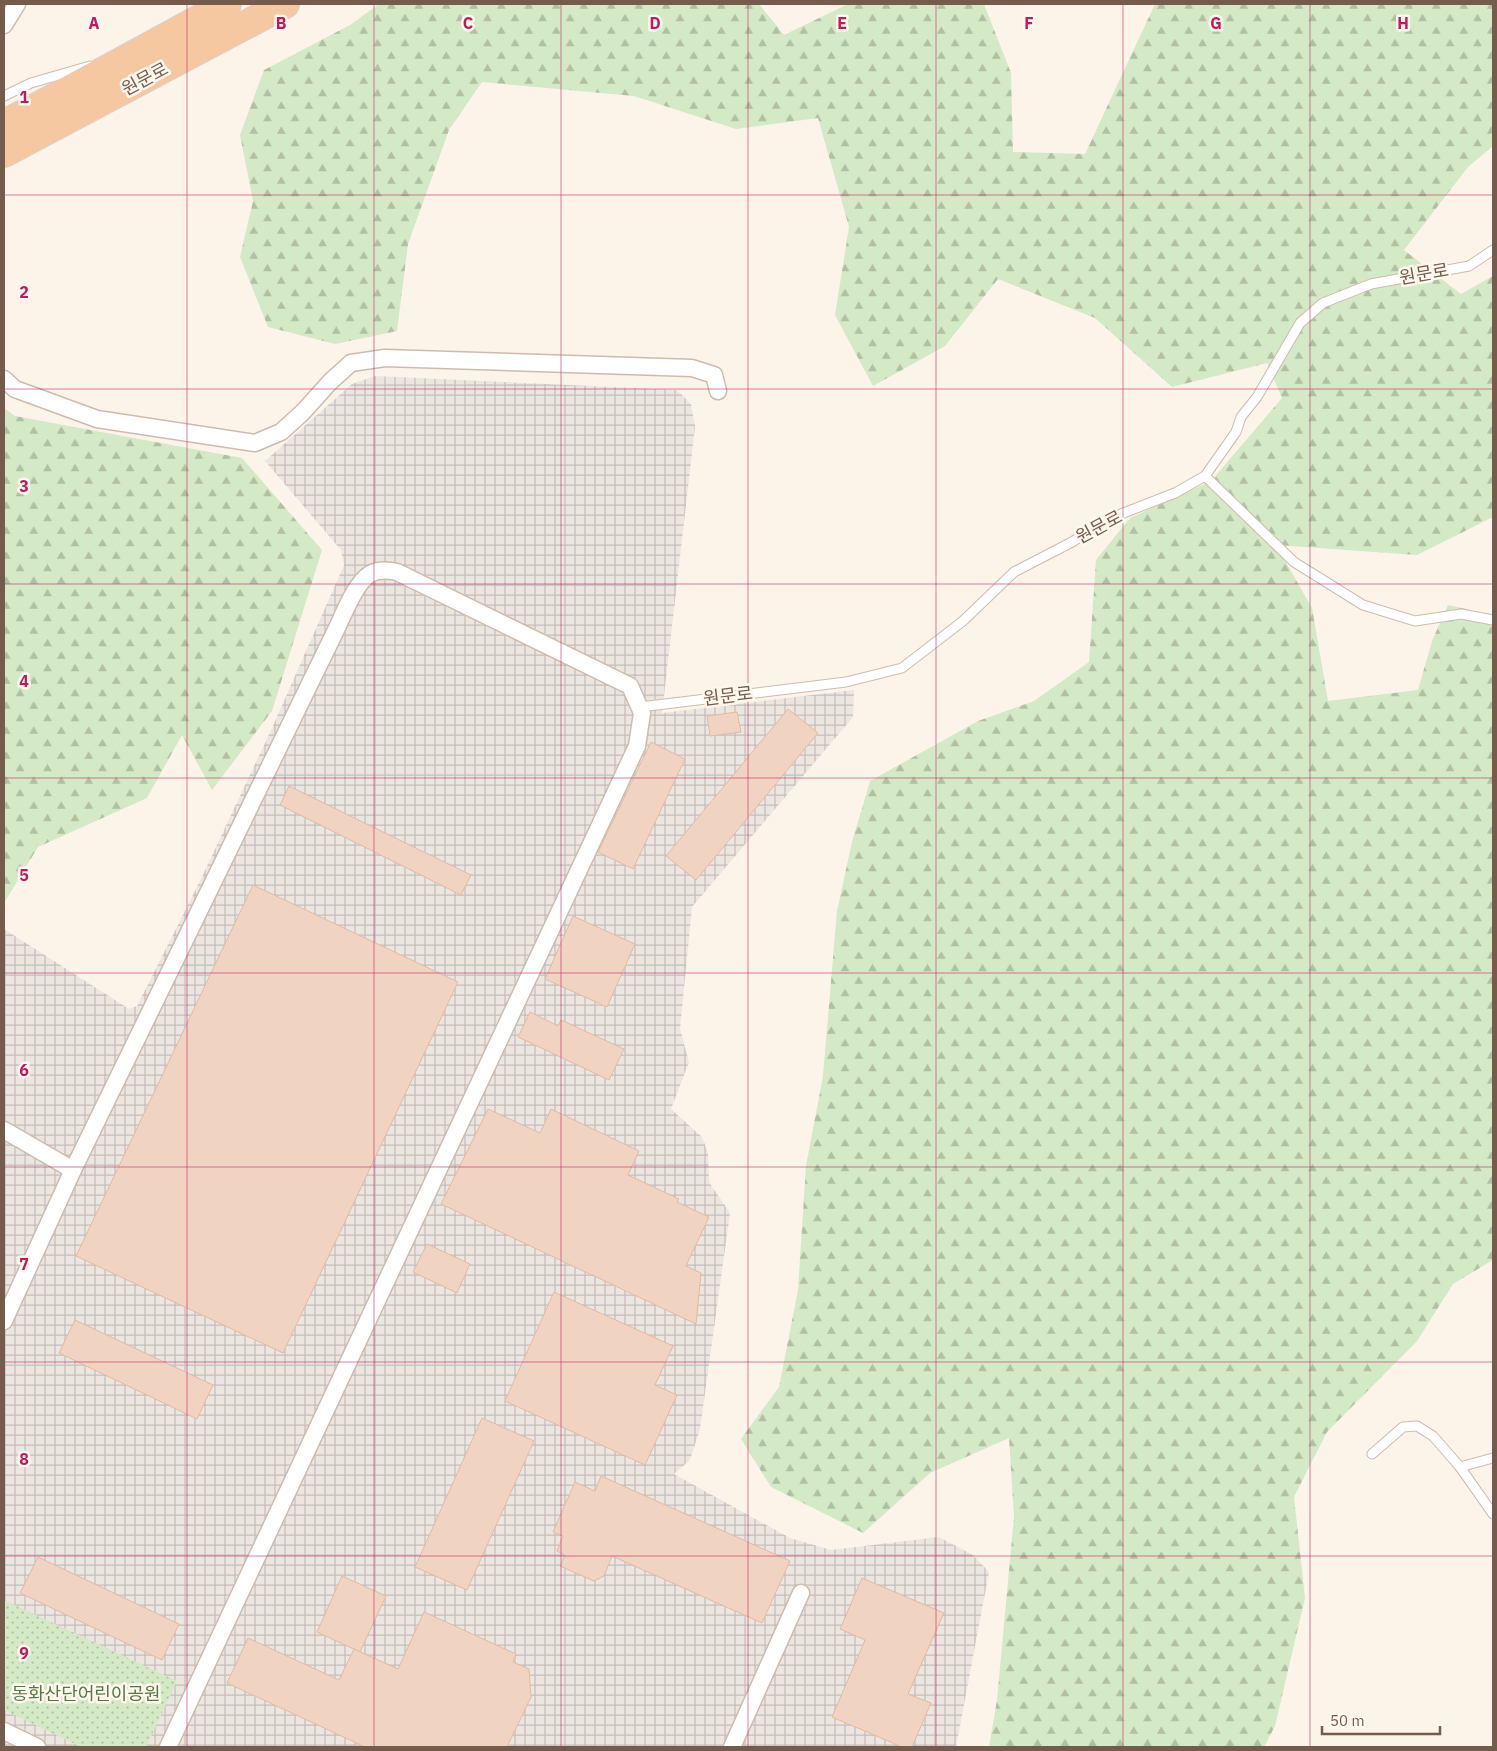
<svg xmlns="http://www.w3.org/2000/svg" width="1497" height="1751" font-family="'IBM Plex Sans','Noto Sans KR',sans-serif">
<defs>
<pattern id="industrial-grid" width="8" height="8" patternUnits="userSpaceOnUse" patternTransform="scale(1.25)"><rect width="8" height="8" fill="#ece6e1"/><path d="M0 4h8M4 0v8" fill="none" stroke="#c4bdb9"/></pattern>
<pattern id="forest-firs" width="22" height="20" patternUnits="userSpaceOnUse" patternTransform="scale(1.25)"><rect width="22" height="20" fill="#d4e9c6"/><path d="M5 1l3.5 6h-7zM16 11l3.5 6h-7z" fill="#b1c0a3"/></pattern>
<pattern id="park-dots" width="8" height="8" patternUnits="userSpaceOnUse" patternTransform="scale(1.25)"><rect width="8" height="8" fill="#d4e9c6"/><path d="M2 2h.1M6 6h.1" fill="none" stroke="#b1c0a3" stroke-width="1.8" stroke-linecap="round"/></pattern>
</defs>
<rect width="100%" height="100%" fill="#fcf4e8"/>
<!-- industrial -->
<path fill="url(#industrial-grid)" d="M 375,376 L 677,390 L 691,404 L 695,427 L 662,713 L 854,690 L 853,717 L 692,907 L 680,1029 L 689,1062 L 671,1109 L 702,1137 L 708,1153 L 709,1182 L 730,1213 L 700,1429 L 690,1460 L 674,1474 L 790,1538 L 831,1550 L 939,1537 L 973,1555 L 989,1572 L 956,1747 L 4,1747 L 4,929 L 129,1009 L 137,1006 L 200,881 L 272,728 L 344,565 L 341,550 L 265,461 L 352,384 Z"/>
<!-- forest -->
<g fill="url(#forest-firs)">
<path d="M 379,4 L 759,4 L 784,35 L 848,4 L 984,4 L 1011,73 L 1013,152 L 1085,154 L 1155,4 L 1493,4 L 1493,146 L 1468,167 L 1404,250 L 1461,294 L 1493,276 L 1493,517 L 1417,555 L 1276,545 L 1312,608 L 1328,701 L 1418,690 L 1432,641 L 1448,605 L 1493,615 L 1493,1260 L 1453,1284 L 1417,1341 L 1327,1432 L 1294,1497 L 1305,1598 L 1275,1726 L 1264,1747 L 989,1747 L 997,1700 L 1014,1517 L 1009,1438 L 930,1473 L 863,1533 L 771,1487 L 741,1439 L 779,1387 L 798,1290 L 806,1166 L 823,1076 L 837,911 L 852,842 L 870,781 L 978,721 L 1034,701 L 1089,662 L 1096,560 L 1130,518 L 1211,481 L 1282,398 L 1267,363 L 1172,387 L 1095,318 L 998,279 L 945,346 L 873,386 L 835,315 L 849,227 L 818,118 L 736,129 L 634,96 L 482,82 L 449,130 L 408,244 L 397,331 L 335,344 L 268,327 L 240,257 L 253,201 L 240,135 L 264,70 L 350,25 Z"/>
<path d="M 4,408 L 15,416 L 242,458 L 322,550 L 272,711 L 212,790 L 182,735 L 147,798 L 38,847 L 4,903 Z"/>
</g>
<!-- park -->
<path fill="url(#park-dots)" d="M 4,1600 L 177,1681 L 146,1747 L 81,1747 L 4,1710 Z"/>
<!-- building -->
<g fill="#f0d3c0" stroke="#e2baa1">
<path d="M 788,709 L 818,733 L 696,880 L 666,856 Z"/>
<path d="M 737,712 L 741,732 L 710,736 L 707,716 Z"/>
<path d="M 651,742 L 685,759 L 633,869 L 598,852 Z"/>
<path d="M 289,786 L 471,875 L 461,895 L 280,805 Z"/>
<path d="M 253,885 L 458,982 L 283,1353 L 76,1256 Z"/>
<path d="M 573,916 L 635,944 L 607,1007 L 545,979 Z"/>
<path d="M 530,1012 L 558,1026 L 561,1020 L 624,1049 L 609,1080 L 518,1037 Z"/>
<path d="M 488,1109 L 540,1133 L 551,1109 L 639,1151 L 628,1175 L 679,1199 L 677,1202 L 709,1217 L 686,1266 L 701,1273 L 696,1324 L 441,1204 Z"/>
<path d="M 427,1244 L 470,1264 L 457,1293 L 413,1272 Z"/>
<path d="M 554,1292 L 673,1346 L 655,1385 L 677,1395 L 645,1465 L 505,1401 Z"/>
<path d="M 75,1320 L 213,1385 L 197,1419 L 59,1353 Z"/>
<path d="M 482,1418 L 534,1441 L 467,1590 L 415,1567 Z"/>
<path d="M 601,1476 L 790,1561 L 762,1623 L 612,1556 L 604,1576 L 594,1581 L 560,1566 L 565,1555 L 557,1551 L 563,1536 L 553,1532 L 575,1482 L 595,1491 Z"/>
<path d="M 38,1557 L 179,1624 L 162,1660 L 20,1593 Z"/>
<path d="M 342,1576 L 386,1596 L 360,1652 L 317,1632 Z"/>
<path d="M 862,1578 L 944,1613 L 908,1694 L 931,1703 L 912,1747 L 902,1747 L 832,1717 L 865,1640 L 840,1629 Z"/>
<path d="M 424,1612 L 516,1654 L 513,1662 L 529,1669 L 531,1697 L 507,1747 L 365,1747 L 227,1683 L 248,1638 L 339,1680 L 354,1649 L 398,1669 Z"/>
</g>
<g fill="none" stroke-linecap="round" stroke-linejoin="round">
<defs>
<g id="service">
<path d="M 4,96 L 31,83 L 90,66"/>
<path d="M 1205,476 L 1294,562 L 1363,605 L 1415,621 L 1461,614 L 1493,620"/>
<path d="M 640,707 L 846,682 L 902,668 L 963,621 L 1014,572 L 1072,542 L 1108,519 L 1175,493 L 1205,476 L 1236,432 L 1241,417 L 1257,397 L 1300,323 L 1323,303 L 1371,284 L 1469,266 L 1493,250"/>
<path d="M 1372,1454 L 1403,1427 L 1417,1426 L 1433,1436 L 1460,1467 L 1493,1514"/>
<path d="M 1460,1467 L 1493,1458"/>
</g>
<g id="minor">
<path d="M 4,25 L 17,4"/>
<path d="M 4,379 L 15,389 L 97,419 L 255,443 L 281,432 L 303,412 L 330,382 L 351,363 L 385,358 L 692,368 L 714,375 L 718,391"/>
<path d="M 4,1130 L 73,1170"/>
<path d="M 4,1321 L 73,1170 L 335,632 C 343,616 355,583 370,574 C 379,569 388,570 397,572 L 630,686 L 642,713 L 637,746 L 168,1747"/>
<path d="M 4,1731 L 37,1747"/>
<path d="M 732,1747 L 801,1593"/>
</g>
<g id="trunk">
<path d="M 4,124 L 69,90 L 227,4"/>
<path d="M 4,153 L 285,4"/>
</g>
</defs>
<!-- service casing -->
<use href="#service" stroke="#cdbcae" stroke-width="11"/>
<!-- minor casing -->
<use href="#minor" stroke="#cdbcae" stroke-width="19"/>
<!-- trunk casing -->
<use href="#trunk" stroke="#d8d1cd" stroke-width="30"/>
<!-- service -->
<use href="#service" stroke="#fff" stroke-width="9"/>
<!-- minor -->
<use href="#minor" stroke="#fff" stroke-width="16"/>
<!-- trunk -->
<use href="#trunk" stroke="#f5c8a2" stroke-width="28"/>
</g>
<!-- grid -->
<path fill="none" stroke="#c2185b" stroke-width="1" stroke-opacity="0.55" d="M 187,4 L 187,1747M 374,4 L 374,1747M 561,4 L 561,1747M 748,4 L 748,1747M 936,4 L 936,1747M 1123,4 L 1123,1747M 1310,4 L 1310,1747M 4,195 L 1493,195M 4,389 L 1493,389M 4,584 L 1493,584M 4,778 L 1493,778M 4,973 L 1493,973M 4,1167 L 1493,1167M 4,1362 L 1493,1362M 4,1556 L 1493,1556"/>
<g text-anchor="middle" stroke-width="5" stroke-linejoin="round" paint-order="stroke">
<!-- street labels -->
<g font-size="18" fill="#755b4c" stroke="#fef8ee">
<text transform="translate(145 79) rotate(-28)" y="6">원문로</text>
<text transform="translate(1424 274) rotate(-10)" y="6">원문로</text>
<text transform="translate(1099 527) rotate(-28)" y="6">원문로</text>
<text transform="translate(728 696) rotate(-7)" y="6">원문로</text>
</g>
<!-- park labels -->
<g font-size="18" fill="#547a44" stroke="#fef8ee">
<text x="86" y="1700">동화산단어린이공원</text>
</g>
</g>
<g font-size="16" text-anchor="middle" font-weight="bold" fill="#c2185b" stroke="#fef8ee" stroke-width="5" stroke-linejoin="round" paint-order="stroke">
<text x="94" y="29">A</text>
<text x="281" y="29">B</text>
<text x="468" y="29">C</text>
<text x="655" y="29">D</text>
<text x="842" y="29">E</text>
<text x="1029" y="29">F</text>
<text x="1216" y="29">G</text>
<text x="1403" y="29">H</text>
<text x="24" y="103">1</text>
<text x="24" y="298">2</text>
<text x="24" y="492">3</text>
<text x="24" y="687">4</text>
<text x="24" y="881">5</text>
<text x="24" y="1076">6</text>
<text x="24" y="1270">7</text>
<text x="24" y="1465">8</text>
<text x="24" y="1659">9</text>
</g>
<!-- border -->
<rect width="1497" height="1751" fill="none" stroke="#755b4c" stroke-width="10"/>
<!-- scale -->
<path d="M1322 1726v8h118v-8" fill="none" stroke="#755b4c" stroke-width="2.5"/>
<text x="1330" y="1726" font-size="15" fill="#755b4c" stroke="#fef8ee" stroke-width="4" paint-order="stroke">50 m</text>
</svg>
